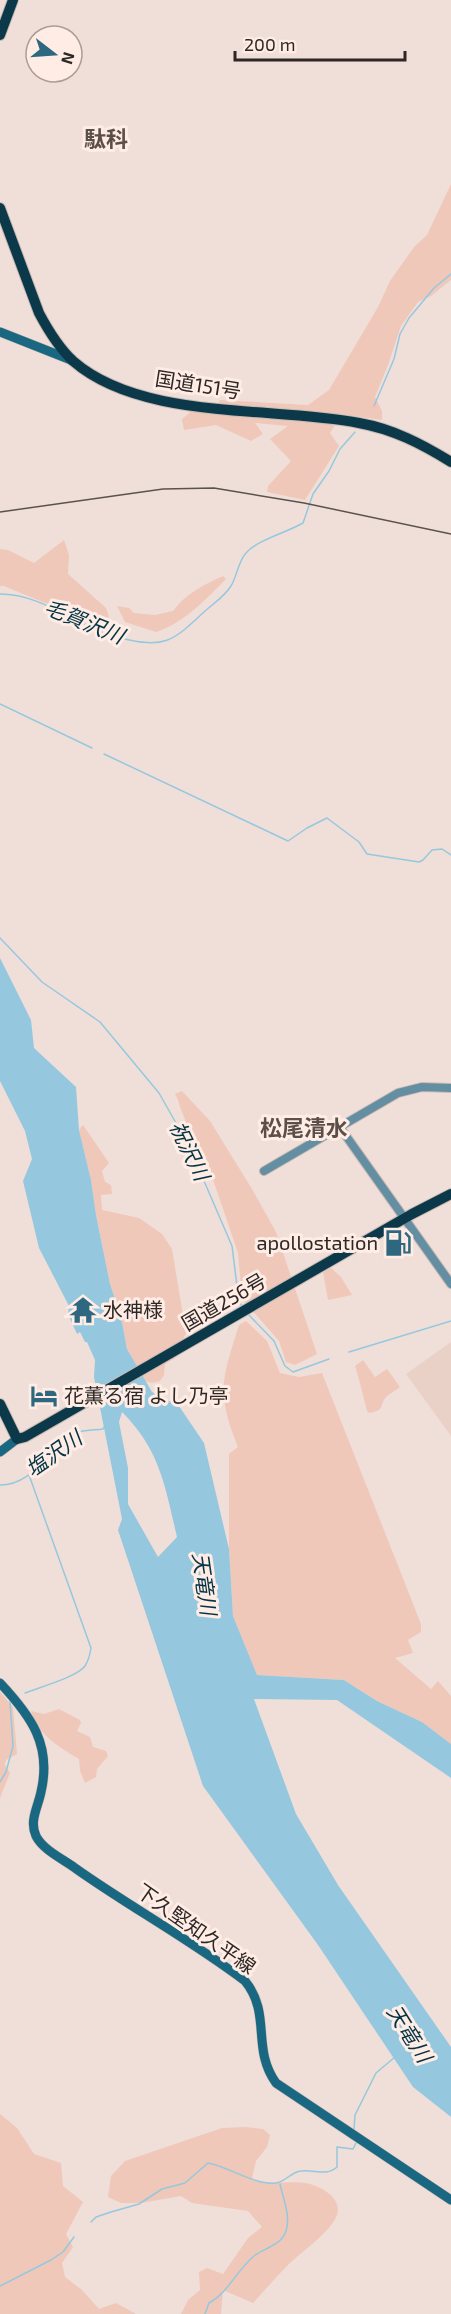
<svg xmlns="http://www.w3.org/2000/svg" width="451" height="2314" font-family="'Exo 2','Noto Sans JP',sans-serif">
<rect width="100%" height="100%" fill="#f0dfd8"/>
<!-- built -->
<path fill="#ead1c7" d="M 451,1342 L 451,1436 L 406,1374 Z"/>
<!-- green -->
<g fill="#efc8b9">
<path d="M 451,184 L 451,280 L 431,296 L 418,302 L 401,326 L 388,365 L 375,397 L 382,411 L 382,420 L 342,414 L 330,433 L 339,446 L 305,500 L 267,492 L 268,486 L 291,461 L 270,439 L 288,426 L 255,423 L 263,434 L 251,441 L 216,425 L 184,430 L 182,419 L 193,410 L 212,413 L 220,400 L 308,405 L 329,390 L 378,307 L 390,281 L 414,247 L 427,235 Z"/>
<path d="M 64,540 L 69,555 L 68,574 L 106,608 L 109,617 L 96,624 L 4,586 L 0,586 L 0,549 L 8,550 L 34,563 Z"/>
<path d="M 223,576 L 226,579 C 206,599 184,623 156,632 L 125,622 L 117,606 L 129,608 L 134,613 L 155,615 L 173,611 C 186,593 204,585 223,576 Z"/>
<path d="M 182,1091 L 210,1121 L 252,1189 L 276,1232 L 317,1354 L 295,1365 L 286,1362 L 279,1341 L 242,1299 L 238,1253 L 205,1156 C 195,1143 188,1127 182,1112 C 179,1105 179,1100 175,1094 Z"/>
<path d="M 83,1125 L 109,1163 L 102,1171 L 105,1182 L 111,1185 L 112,1194 L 101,1195 L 102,1210 L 139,1218 L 162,1234 L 172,1249 L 186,1333 L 175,1358 L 165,1364 L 164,1375 L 160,1381 L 152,1383 L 145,1381 L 127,1349 L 121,1317 L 110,1284 L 96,1215 L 91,1180 L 79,1130 Z"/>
<path d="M 331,1268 L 341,1277 L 352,1295 L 328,1300 L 323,1272 Z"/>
<path d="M 246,1321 L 267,1341 L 280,1373 L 299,1377 L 322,1373 L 421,1624 L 421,1632 L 408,1640 L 413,1653 L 395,1658 L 431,1689 L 438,1681 L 451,1696 L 451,1744 L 422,1722 L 377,1701 L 344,1680 L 257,1675 L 233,1616 L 229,1549 L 229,1454 L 238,1447 C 216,1393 222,1379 239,1325 Z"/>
<path d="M 363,1360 L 375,1377 L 387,1369 L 400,1387 C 396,1390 391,1393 387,1396 C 378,1405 387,1410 369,1413 L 367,1411 C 363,1396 360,1381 355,1366 Z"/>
<path d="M 0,1692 L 13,1707 L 17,1754 L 6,1760 L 5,1765 L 10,1773 L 0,1798 Z"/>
<path d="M 59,1709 L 80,1720 L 81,1723 L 77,1731 L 90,1737 L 93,1747 L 106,1751 L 108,1756 L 97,1769 L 96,1777 L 85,1783 L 80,1771 L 79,1759 C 59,1747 38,1735 31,1711 L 44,1714 Z"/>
<path d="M 0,2114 L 17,2128 L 34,2154 L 61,2163 L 63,2186 L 83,2202 L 66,2234 L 73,2247 L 62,2263 L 65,2277 L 82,2290 L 99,2309 L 116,2303 L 136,2314 L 0,2314 Z"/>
<path d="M 246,2127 L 263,2129 L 270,2135 L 267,2147 L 256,2161 L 252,2178 L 254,2181 C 273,2185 292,2180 310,2184 C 323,2188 342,2198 337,2215 C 331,2232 301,2252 288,2265 C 276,2277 265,2290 253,2303 L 223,2290 L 221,2314 L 181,2314 L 188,2300 L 200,2290 L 199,2272 L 207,2268 L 223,2274 L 248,2238 L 262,2227 L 248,2211 L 192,2203 L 181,2196 L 141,2203 L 121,2203 L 108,2197 L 111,2176 L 125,2161 L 222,2128 Z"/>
</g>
<!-- water -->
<path fill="#95c8df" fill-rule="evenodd" d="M 0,958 L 31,1020 L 34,1048 L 76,1087 L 79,1130 L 91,1180 L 96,1215 L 110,1284 L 121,1317 L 127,1349 L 152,1392 L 179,1406 L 204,1443 L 229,1549 L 233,1616 L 257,1675 L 344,1680 L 377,1701 L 422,1722 L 451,1744 L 451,1778 L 337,1700 L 254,1699 L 296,1814 L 338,1885 L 451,2047 L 451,2117 L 413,2087 L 318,1945 L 203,1786 L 118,1530 L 122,1519 L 94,1377 L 95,1360 L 87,1342 L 85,1342 L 80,1332 L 77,1334 L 68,1314 L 69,1306 L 39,1248 L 23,1181 L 32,1159 L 25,1131 L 0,1081 ZM 122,1412 C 160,1450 165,1486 177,1537 L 158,1557 L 128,1504 L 128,1468 L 119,1422 Z"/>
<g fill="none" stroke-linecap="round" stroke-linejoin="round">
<!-- stream -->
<g stroke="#95c8df" stroke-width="1.5">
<path d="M 374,406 L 394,359 L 400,334 L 409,318 L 434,288 L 451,274"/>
<path d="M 0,594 C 44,594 79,628 120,638 C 166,649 173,641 205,611 C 214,603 224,597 231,586 C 237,576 238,562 246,553 C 257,540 288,532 303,523 L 313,494 L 329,471 L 340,449 L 355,432"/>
<path d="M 0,704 L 92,748"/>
<path d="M 104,754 L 288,841 L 307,828 L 327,818 L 359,842 L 367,854 L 419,862 L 423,860 L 432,850 L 442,849 L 451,855"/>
<path d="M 0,938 L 42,982 L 100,1022 L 159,1093 L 189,1146 L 232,1246 L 239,1302 L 242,1306"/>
<path d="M 248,1314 L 274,1341 L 285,1366 L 293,1372 L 329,1359"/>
<path d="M 349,1352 L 451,1321"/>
<path d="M 0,1485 C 36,1485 49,1444 79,1432 C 86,1430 96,1430 103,1429 L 105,1426"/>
<path d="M 25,1693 C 40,1687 77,1677 85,1666 C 89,1660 90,1654 91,1648 L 29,1475"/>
<path d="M 0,1782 L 6,1772 L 13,1746 L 10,1701"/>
<path d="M 354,2129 L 355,2115 L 376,2073 L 395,2057"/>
<path d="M 91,2222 L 96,2217 L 111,2212 L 139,2204 L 162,2189 L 185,2183 L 208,2163 C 227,2166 256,2186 276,2183 C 285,2182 291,2172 301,2171 C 314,2169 326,2177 337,2167 L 337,2147 L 353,2149 L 356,2143"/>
<path d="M 0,2286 L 51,2260 L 63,2252 L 74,2237"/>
<path d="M 205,2314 L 209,2303 C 228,2293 237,2270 254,2256 C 264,2248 282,2245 286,2231 C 291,2217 283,2198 280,2184"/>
</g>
<defs>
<g id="tertiary">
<path d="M 339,1126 L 451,1284"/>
<path d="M 264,1171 L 398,1093 L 422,1087 L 451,1088"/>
</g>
<g id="secondary">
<path d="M 0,332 L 71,360"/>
<path d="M 0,1452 L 17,1439"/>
<path d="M 0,1683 C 31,1716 52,1745 41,1792 C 38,1807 29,1821 36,1836 C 43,1850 63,1859 75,1868 C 130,1907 191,1940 245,1981 C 272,2014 251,2048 276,2083 L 451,2200"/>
</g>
<g id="trunk">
<path d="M 0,35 L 13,0"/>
<path d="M 0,208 L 39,313 C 48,330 58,347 73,361 C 142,421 273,406 359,423 C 393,429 422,444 451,462"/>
<path d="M 0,1404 L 17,1439 L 25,1437 L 412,1214 L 451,1194"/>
</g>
</defs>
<!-- tertiary casing -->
<use href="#tertiary" stroke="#c9bab4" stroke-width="10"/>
<!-- secondary casing -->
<use href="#secondary" stroke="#c9bab4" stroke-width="10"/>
<!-- trunk casing -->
<use href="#trunk" stroke="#c9bab4" stroke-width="12"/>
<!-- tertiary -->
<use href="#tertiary" stroke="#648fa3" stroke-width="8"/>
<!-- secondary -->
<use href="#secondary" stroke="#1a6782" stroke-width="9"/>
<!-- trunk -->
<use href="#trunk" stroke="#0c394a" stroke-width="10"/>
<!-- rail -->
<path stroke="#5b524f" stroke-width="1.5" d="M 0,512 L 163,489 L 214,488 L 304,503 L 451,534"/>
</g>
<!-- icons -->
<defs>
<symbol id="fuel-bare" viewBox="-9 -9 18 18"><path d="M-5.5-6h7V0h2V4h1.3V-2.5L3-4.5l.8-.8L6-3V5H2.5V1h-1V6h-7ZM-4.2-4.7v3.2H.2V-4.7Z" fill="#2d6880" stroke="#feece5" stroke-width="2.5" paint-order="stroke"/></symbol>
<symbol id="temple-bare" viewBox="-9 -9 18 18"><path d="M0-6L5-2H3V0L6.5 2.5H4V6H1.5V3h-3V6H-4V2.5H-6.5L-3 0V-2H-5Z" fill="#2d6880" stroke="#feece5" stroke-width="2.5" paint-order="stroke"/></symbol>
<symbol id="hotel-bare" viewBox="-9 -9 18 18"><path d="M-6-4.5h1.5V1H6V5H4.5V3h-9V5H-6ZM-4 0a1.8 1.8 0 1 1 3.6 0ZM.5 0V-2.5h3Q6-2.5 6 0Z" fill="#2d6880" stroke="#feece5" stroke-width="2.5" paint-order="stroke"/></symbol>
</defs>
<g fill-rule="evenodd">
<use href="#fuel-bare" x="379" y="1224" width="38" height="38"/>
<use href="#temple-bare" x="64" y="1291" width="38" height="38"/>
<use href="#hotel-bare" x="25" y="1377" width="38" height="38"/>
</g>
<g text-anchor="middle" stroke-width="6" stroke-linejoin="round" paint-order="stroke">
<!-- street labels -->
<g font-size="20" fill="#2d2725" stroke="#feece5">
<text transform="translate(198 385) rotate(9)" y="7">国道151号</text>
<text transform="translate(224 1302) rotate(-30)" y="7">国道256号</text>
<text transform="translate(196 1929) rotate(35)" y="7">下久堅知久平線</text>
</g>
<!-- poi labels -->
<g font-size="20" fill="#2d2725" stroke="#feece5" text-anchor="start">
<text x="378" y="1250" text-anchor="end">apollostation</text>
<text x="103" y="1317">水神様</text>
<text x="64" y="1403">花薫る宿 よし乃亭</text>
</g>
<!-- water labels -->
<g font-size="21" font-style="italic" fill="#043444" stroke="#feece5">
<text transform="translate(84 622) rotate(22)" y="7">毛賀沢川</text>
<text transform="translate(189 1151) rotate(64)" y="7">祝沢川</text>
<text transform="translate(54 1454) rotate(-35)" y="7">塩沢川</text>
<text transform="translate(204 1584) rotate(82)" y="7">天竜川</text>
<text transform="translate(409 2034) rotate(58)" y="7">天竜川</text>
</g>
<!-- quarter labels -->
<g font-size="22" font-weight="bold" fill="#5c4e48" stroke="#feece5">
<text x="106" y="147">駄科</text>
<text x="304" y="1136">松尾清水</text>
</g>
</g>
<!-- north arrow -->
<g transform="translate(54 54) rotate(107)"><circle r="28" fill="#feece5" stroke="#aa9d98" stroke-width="1.5"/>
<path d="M0-4.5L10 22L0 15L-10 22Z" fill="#2d6880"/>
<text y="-9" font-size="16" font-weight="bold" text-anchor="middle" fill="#2d2725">N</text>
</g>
<!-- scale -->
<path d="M235 51v9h170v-9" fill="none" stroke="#2d2725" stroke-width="3"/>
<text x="244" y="51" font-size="18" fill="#2d2725" stroke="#feece5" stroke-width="4.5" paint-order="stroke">200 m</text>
</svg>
